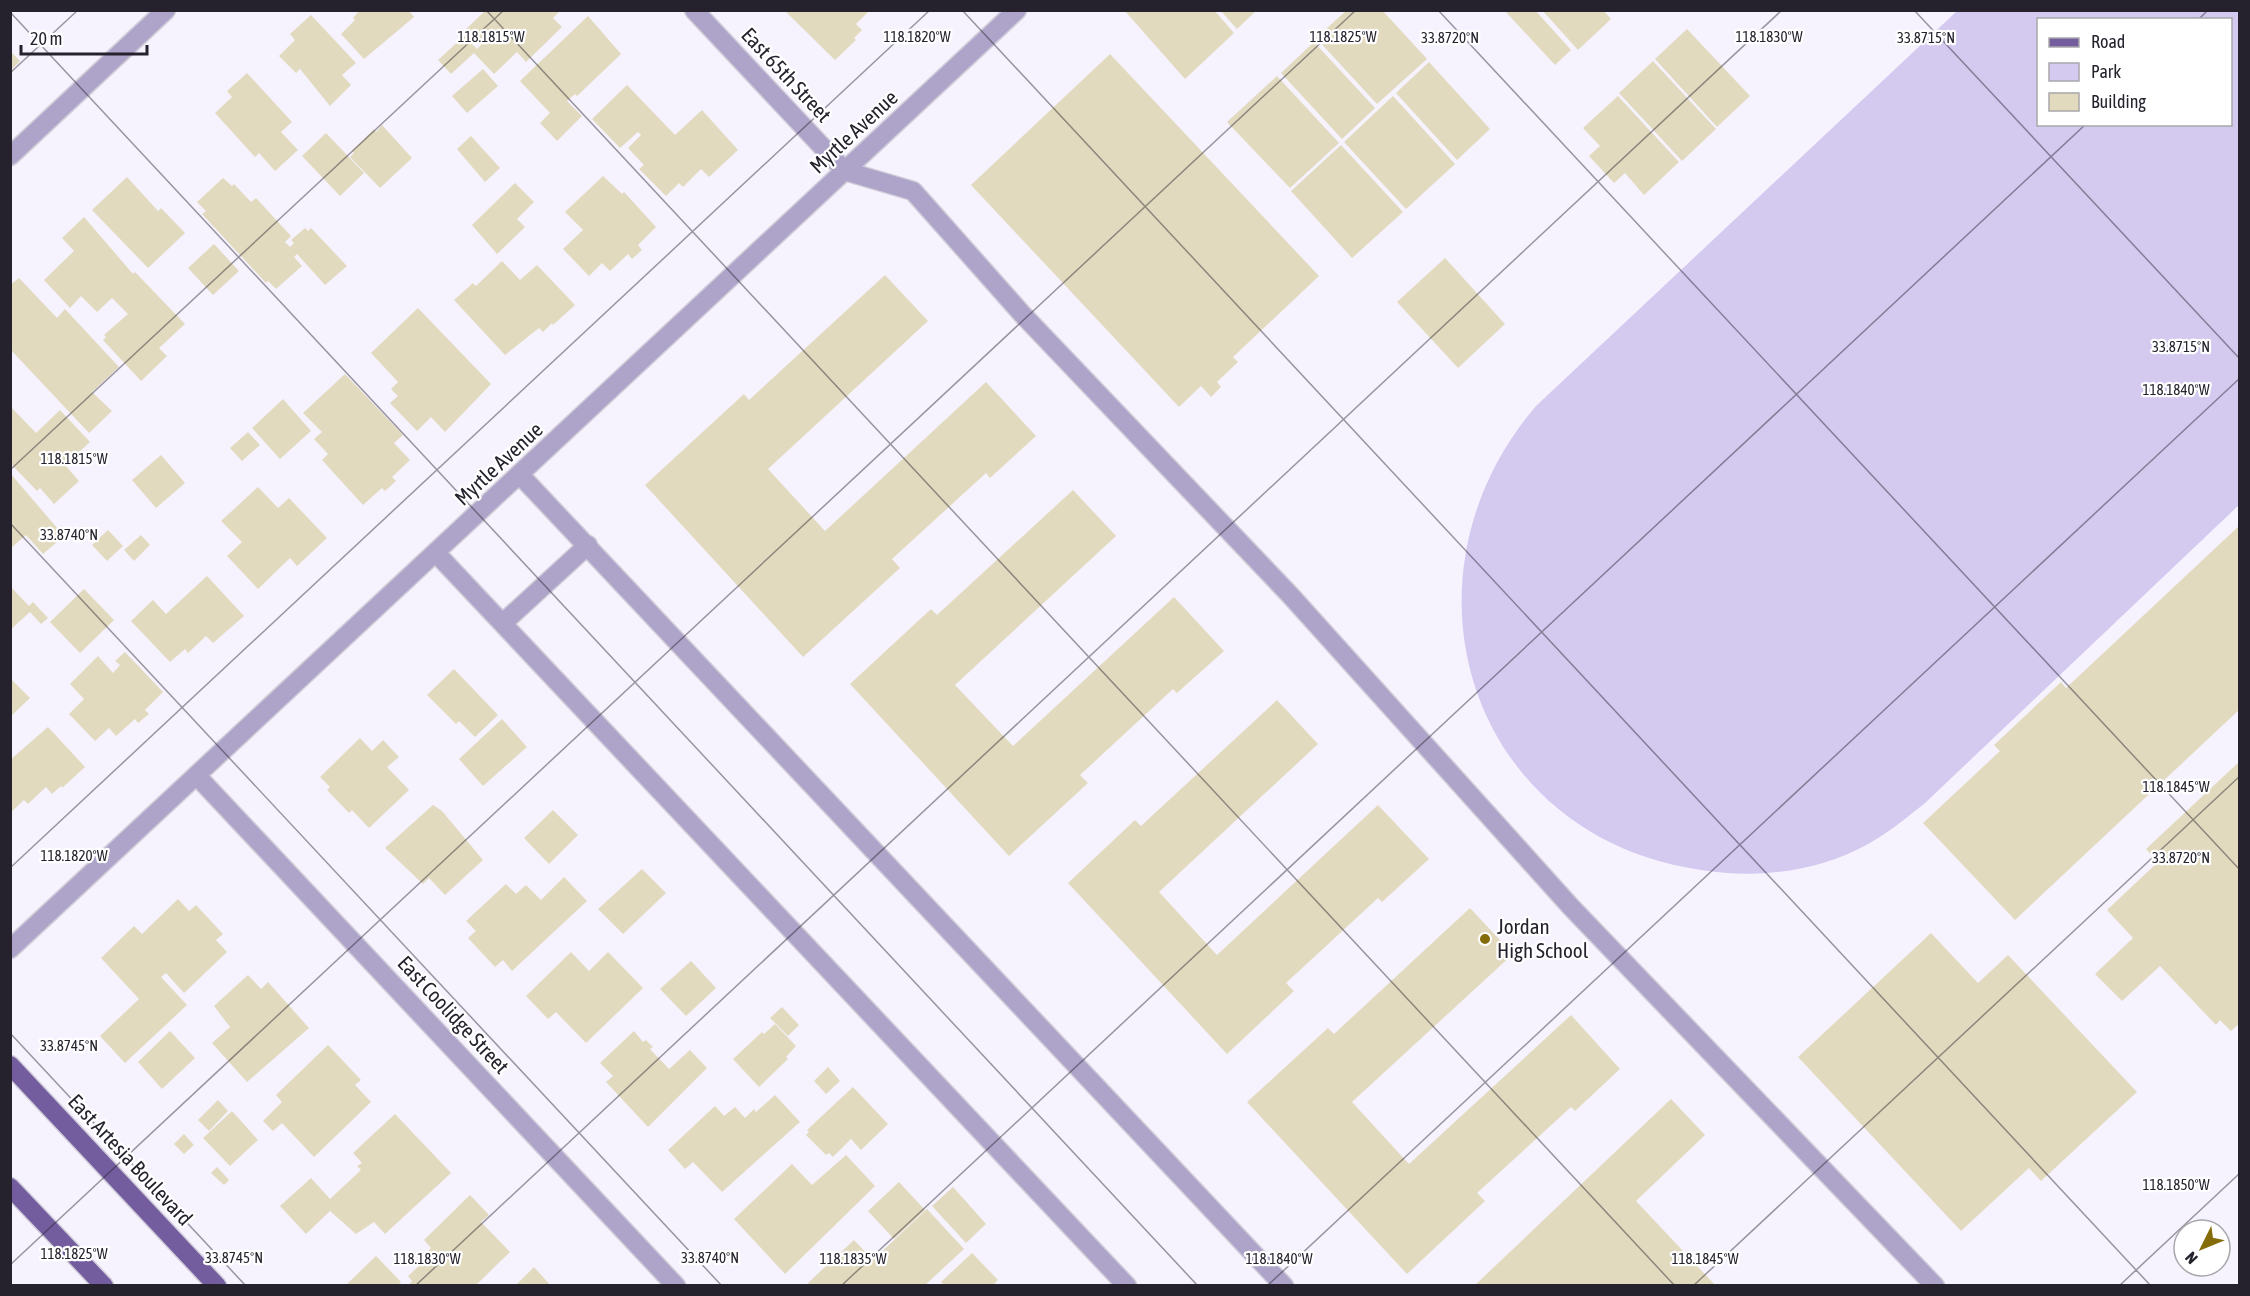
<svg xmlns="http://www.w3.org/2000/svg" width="2250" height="1296" font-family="'Asap Condensed',sans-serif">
<rect width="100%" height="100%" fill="#f6f3ff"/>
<!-- green -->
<path fill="#d4c9ef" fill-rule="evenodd" d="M 1957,11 L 2239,11 L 2239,505 L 1924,804 C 1906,818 1888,833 1868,844 C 1818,872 1757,879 1701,870 C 1470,837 1388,579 1536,406 ZM 2038,20 L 2230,20 L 2230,124 L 2038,124 Z"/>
<!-- building -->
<g fill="#e2dabe">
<path d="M 360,10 L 408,10 L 414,17 L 364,59 L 341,34 L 355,20 L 353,18 Z"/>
<path d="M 486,10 L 561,10 L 553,18 L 562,27 L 526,62 L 517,52 L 494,74 L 474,53 L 451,74 L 438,60 L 464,36 L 477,49 L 481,45 L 466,29 Z"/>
<path d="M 784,10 L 870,10 L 856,24 L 862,30 L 854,38 L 856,40 L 835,60 Z"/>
<path d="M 1124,10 L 1214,10 L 1234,33 L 1185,79 Z"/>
<path d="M 1220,10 L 1257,10 L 1237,29 Z"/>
<path d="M 1347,10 L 1382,10 L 1427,59 L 1377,104 L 1316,38 Z"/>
<path d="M 1504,10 L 1535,10 L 1571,50 L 1555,65 Z"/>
<path d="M 1542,10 L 1603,10 L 1611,19 L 1578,50 Z"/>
<path d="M 311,15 L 356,63 L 342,75 L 351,85 L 330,106 L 300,69 L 296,73 L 279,56 L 295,40 L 290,34 Z"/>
<path d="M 588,16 L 621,54 L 577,96 L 575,94 L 567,101 L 582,116 L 557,141 L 540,123 L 550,113 L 520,81 Z"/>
<path d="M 1687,29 L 1750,96 L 1717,127 L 1655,59 Z"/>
<path d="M 1314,42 L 1375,108 L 1342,139 L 1281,73 Z"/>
<path d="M 10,51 L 20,61 L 10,71 Z"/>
<path d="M 1110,54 L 1319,276 L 1233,357 L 1238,362 L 1217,382 L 1221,387 L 1211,397 L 1201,386 L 1179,407 L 971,185 Z"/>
<path d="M 1653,61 L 1716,129 L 1682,161 L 1619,93 Z"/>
<path d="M 1429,62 L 1490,129 L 1457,160 L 1396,93 Z"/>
<path d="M 483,69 L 498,86 L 467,113 L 452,96 Z"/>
<path d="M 247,73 L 292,122 L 281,132 L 298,150 L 275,171 L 259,153 L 255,157 L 215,113 L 232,97 L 227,91 Z"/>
<path d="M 1277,76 L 1339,143 L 1290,188 L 1227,122 Z"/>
<path d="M 627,85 L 675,135 L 702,110 L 738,150 L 709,177 L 701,169 L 683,187 L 679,183 L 666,196 L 639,169 L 644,165 L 628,148 L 641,135 L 638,132 L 620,148 L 592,119 Z"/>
<path d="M 1393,96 L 1455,164 L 1406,209 L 1344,142 Z"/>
<path d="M 1618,96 L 1679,162 L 1644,195 L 1625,173 L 1614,183 L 1589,156 L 1600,146 L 1583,128 Z"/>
<path d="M 382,125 L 412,158 L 380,188 L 350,157 L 354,153 L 352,151 L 374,129 L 376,132 Z"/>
<path d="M 326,133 L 364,173 L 340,196 L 302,156 Z"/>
<path d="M 471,136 L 500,168 L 485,182 L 457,149 Z"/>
<path d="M 1341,145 L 1403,212 L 1352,258 L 1291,191 Z"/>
<path d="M 603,176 L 622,194 L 624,192 L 656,227 L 638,245 L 642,250 L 632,259 L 628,254 L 610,271 L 602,263 L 589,276 L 563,249 L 583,230 L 565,212 Z"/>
<path d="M 127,177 L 158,211 L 161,208 L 185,233 L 148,268 L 92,210 Z"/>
<path d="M 223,178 L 232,186 L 234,184 L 251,202 L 256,198 L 291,236 L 285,242 L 290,247 L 294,243 L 291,240 L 305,228 L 308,231 L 311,228 L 347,266 L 325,285 L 297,254 L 294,257 L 302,266 L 276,289 L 268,281 L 266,283 L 202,214 L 206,211 L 197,202 Z"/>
<path d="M 515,183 L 534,202 L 517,219 L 525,227 L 497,254 L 472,225 Z"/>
<path d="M 84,217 L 133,274 L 135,272 L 185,324 L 159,348 L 167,356 L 141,381 L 103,340 L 106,337 L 104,335 L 128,314 L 112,298 L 97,312 L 81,296 L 70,308 L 44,280 L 74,251 L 62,238 Z"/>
<path d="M 214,244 L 239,271 L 213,295 L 188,268 Z"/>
<path d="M 1445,258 L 1505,324 L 1458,368 L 1397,302 Z"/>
<path d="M 502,261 L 520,280 L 537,265 L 575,305 L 553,325 L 552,323 L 543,332 L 539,328 L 505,355 L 454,300 L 473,283 L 476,286 Z"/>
<path d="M 885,275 L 928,321 L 768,469 L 825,531 L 986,382 L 1036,436 L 990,478 L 986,473 L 892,559 L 900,568 L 803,657 L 645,485 L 744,394 L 749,400 Z"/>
<path d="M 19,278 L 57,318 L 65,309 L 119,367 L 92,392 L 112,411 L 89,433 L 10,349 L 10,285 Z"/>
<path d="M 418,308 L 491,384 L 445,432 L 431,417 L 417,431 L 390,403 L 398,396 L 391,389 L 398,382 L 371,353 Z"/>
<path d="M 345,374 L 403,435 L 394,443 L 410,460 L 392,477 L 396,481 L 385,491 L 382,488 L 363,505 L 322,460 L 328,454 L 314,439 L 322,432 L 303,413 Z"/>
<path d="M 283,399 L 311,431 L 280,459 L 252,428 Z"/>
<path d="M 10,406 L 36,433 L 60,410 L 90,442 L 65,465 L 79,481 L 54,504 L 40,488 L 37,491 L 10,463 Z"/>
<path d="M 248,432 L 260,445 L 242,461 L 230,448 Z"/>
<path d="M 161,455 L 185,483 L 156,508 L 132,480 Z"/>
<path d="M 10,473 L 64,536 L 43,554 L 26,535 L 10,549 Z"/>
<path d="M 258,487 L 278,508 L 289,498 L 327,538 L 297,566 L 290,558 L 258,589 L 227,556 L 242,542 L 221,521 Z"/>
<path d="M 1073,490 L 1116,536 L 955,685 L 1013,746 L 1174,597 L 1224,651 L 1177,693 L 1173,689 L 1080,775 L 1088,783 L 1009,856 L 850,684 L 931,609 L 937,615 Z"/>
<path d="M 2240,525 L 2240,709 L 2015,920 L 1923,823 L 2000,751 L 1994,745 L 2061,682 L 2066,688 Z"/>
<path d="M 108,530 L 123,546 L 107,561 L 92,545 Z"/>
<path d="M 141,535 L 150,545 L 134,561 L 124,550 Z"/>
<path d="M 207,576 L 244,616 L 213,643 L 206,636 L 188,653 L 185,649 L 170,662 L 131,621 L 153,600 L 166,614 Z"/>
<path d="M 10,586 L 29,606 L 33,602 L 48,618 L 41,624 L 30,612 L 10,630 Z"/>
<path d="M 84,589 L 114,620 L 80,653 L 50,622 Z"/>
<path d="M 125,652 L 163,692 L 145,710 L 149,714 L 138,723 L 135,719 L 116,736 L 109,728 L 95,741 L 69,714 L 84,699 L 70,684 L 98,656 L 113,673 L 120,665 L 115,661 Z"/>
<path d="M 454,669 L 498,715 L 475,737 L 459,721 L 456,724 L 427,695 Z"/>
<path d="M 10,678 L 30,698 L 10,717 Z"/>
<path d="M 1277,700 L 1318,744 L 1159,892 L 1217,955 L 1378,805 L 1429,859 L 1382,902 L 1378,898 L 1286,983 L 1294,991 L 1227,1054 L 1068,883 L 1135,820 L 1141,826 Z"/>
<path d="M 502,719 L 527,747 L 483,786 L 459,759 Z"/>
<path d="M 48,727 L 85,767 L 62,788 L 61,786 L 52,794 L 46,787 L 28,804 L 24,800 L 10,813 L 10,760 Z"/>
<path d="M 360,738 L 372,751 L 383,740 L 399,757 L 387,767 L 409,790 L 369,828 L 352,810 L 349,813 L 327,790 L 330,787 L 320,777 Z"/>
<path d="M 2240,761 L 2240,1023 L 2231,1031 L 2220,1020 L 2216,1025 L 2160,966 L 2122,1001 L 2095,974 L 2133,938 L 2107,910 L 2158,862 L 2146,849 Z"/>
<path d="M 433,805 L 442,811 L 483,860 L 445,895 L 429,878 L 423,884 L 385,848 Z"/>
<path d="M 553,810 L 578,835 L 549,864 L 524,838 Z"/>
<path d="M 642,869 L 666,893 L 623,934 L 598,909 Z"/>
<path d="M 564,877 L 587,901 L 512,971 L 503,960 L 495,967 L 468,938 L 476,931 L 466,921 L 506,884 L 516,894 L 526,885 L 541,900 Z"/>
<path d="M 178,899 L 189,911 L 196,905 L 223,934 L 216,940 L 227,952 L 184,993 L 166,973 L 161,977 L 187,1005 L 125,1063 L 100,1036 L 139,999 L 101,958 L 134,926 L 142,934 Z"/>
<path d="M 1470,908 L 1513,954 L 1352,1102 L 1409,1164 L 1571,1015 L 1620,1069 L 1575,1111 L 1571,1107 L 1477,1193 L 1485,1201 L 1407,1274 L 1247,1102 L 1328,1028 L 1334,1034 Z"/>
<path d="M 1931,933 L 1978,983 L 2008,955 L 2137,1092 L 2041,1181 L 2029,1168 L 1961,1231 L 1798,1057 Z"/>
<path d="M 571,952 L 589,971 L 608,952 L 643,988 L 586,1043 L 556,1012 L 548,1019 L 526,996 Z"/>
<path d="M 691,961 L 716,988 L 686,1016 L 660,989 Z"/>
<path d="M 248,975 L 261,989 L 268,982 L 309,1028 L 247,1082 L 212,1043 L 230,1027 L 214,1006 Z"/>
<path d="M 782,1007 L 799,1025 L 788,1036 L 770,1018 Z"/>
<path d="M 775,1024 L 796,1046 L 786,1057 L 788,1059 L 759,1087 L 733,1059 L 762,1032 L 764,1034 Z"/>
<path d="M 170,1031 L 195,1058 L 162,1089 L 138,1062 Z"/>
<path d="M 634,1031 L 643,1042 L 646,1040 L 653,1047 L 650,1049 L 669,1069 L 690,1050 L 707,1068 L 648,1127 L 606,1082 L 613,1076 L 600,1063 Z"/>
<path d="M 328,1045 L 361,1080 L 355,1085 L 371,1102 L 314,1157 L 282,1123 L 273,1131 L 263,1121 L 282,1102 L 276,1095 Z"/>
<path d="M 828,1067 L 840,1081 L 826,1094 L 814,1081 Z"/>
<path d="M 853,1087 L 888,1124 L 861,1150 L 851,1139 L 833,1157 L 829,1153 L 826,1155 L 806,1135 L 809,1132 L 807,1130 Z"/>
<path d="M 775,1095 L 800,1122 L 722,1192 L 693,1162 L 685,1169 L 668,1150 L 715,1106 L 724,1116 L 735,1107 L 745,1118 L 754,1109 L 756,1112 Z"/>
<path d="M 1671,1099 L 1705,1135 L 1636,1201 L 1716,1286 L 1474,1286 Z"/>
<path d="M 218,1100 L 228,1111 L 209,1131 L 198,1120 Z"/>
<path d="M 232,1111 L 258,1140 L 230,1166 L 203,1138 Z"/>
<path d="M 395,1114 L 451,1173 L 385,1234 L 374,1222 L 356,1234 L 330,1211 L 306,1234 L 280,1206 L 311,1178 L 330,1199 L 361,1170 L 357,1166 L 362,1163 L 353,1153 Z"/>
<path d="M 184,1134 L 194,1145 L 184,1154 L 174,1144 Z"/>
<path d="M 846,1155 L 875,1186 L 785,1274 L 734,1219 L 792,1164 L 812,1185 Z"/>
<path d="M 217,1167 L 229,1180 L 224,1185 L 211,1173 Z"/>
<path d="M 899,1182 L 925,1210 L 894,1239 L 868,1211 Z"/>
<path d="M 953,1187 L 986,1224 L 966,1243 L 932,1206 Z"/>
<path d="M 470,1195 L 489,1215 L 481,1222 L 510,1252 L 475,1286 L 408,1286 L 412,1281 L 408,1276 L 420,1265 L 417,1262 L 431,1248 L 424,1240 Z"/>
<path d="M 927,1209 L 964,1249 L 924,1286 L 811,1286 L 808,1283 L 854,1240 L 873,1260 Z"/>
<path d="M 972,1253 L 998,1280 L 992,1286 L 944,1286 L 941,1282 Z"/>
<path d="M 376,1256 L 401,1282 L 398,1286 L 349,1286 L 347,1284 Z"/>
<path d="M 534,1267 L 551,1286 L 515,1286 Z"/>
</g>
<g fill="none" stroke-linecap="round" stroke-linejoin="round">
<defs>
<g id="minor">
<path d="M 694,10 L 845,171 L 913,191 L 1023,315 L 1291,596 L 1571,907 L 1935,1286"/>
<path d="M 10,156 L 166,10"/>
<path d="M 520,475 L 1284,1286"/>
<path d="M 436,553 L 1127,1286"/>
<path d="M 503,623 L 588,545"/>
<path d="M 197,776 L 676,1286"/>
<path d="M 10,949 L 1017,10"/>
</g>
<g id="major">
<path d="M 10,1065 L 217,1286"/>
<path d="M 10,1187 L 104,1286"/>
</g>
</defs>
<!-- minor casing -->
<use href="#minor" stroke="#d0cdd9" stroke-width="21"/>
<!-- major casing -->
<use href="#major" stroke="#d0cdd9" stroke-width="21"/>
<!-- minor -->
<use href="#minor" stroke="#aea3c8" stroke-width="18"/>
<!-- major -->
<use href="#major" stroke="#735d9f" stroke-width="18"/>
</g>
<!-- ticks -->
<path fill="none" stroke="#25222d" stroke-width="1.5" stroke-opacity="0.45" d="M 486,10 L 1675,1286M 962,10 L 2151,1286M 1438,10 L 2240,870M 1914,10 L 2240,359M 10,12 L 1198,1286M 2198,20 L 2208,10M 10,73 L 78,10M 10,470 L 504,10M 10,523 L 722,1286M 10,868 L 930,10M 10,1033 L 246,1286M 10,1265 L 1356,10M 415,1286 L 1782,10M 841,1286 L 2086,124M 1267,1286 L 2240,378M 1693,1286 L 2240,776M 2119,1286 L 2240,1173"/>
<!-- markers -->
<circle fill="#846c08" stroke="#fff" stroke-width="2" cx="1485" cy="939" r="6"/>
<g text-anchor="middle" stroke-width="4.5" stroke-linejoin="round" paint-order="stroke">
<!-- street labels -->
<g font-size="21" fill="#25222d" stroke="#fff">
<text transform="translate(786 75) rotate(47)" y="7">East 65th Street</text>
<text transform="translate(854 132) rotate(-43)" y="7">Myrtle Avenue</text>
<text transform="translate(499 464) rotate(-43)" y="7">Myrtle Avenue</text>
<text transform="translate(453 1015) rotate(47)" y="7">East Coolidge Street</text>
<text transform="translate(130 1160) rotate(47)" y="7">East Artesia Boulevard</text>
</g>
<!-- poi labels -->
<g font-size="21" fill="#25222d" stroke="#fff" text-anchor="start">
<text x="1497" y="934">Jordan<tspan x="1497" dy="24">High School</tspan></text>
</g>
</g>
<g font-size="15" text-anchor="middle" fill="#25222d" stroke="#fff" stroke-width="4.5" stroke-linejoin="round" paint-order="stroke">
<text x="491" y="42">118.1815°W</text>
<text x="917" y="42">118.1820°W</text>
<text x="1343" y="42">118.1825°W</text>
<text x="1769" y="42">118.1830°W</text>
<text x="1450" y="43">33.8720°N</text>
<text x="1926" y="43">33.8715°N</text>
<text x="2181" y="352">33.8715°N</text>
<text x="2176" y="395">118.1840°W</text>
<text x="74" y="464">118.1815°W</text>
<text x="69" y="540">33.8740°N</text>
<text x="2176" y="792">118.1845°W</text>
<text x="74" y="861">118.1820°W</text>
<text x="2181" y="863">33.8720°N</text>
<text x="69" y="1051">33.8745°N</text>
<text x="2176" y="1190">118.1850°W</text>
<text x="74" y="1259">118.1825°W</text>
<text x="234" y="1263">33.8745°N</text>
<text x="710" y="1263">33.8740°N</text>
<text x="427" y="1264">118.1830°W</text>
<text x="853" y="1264">118.1835°W</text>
<text x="1279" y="1264">118.1840°W</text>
<text x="1705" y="1264">118.1845°W</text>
</g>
<!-- border -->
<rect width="2250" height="1296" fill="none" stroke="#25222d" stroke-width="24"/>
<!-- legend -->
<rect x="2037" y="18" width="195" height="108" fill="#ffffff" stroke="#a8a7ab" stroke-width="1.5"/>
<rect x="2049" y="38" width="30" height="9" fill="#735d9f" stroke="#a8a7ab" stroke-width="1.5"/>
<text x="2091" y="48" font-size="18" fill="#25222d">Road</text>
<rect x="2049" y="63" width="30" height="18" fill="#d4c9ef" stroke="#a8a7ab" stroke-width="1.5"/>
<text x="2091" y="78" font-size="18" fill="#25222d">Park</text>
<rect x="2049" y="93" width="30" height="18" fill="#e2dabe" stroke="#a8a7ab" stroke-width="1.5"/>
<text x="2091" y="108" font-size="18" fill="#25222d">Building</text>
<!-- north arrow -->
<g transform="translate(2202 1248) rotate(227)"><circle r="28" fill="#ffffff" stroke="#a8a7ab" stroke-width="1.5"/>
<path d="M0-4.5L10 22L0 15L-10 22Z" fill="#846c08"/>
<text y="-9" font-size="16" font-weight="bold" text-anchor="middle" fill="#25222d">N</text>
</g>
<!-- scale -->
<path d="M21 45v9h126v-9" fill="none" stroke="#25222d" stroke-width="3"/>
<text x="30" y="45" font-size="18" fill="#25222d" stroke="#ffffff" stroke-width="4.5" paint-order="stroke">20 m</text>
</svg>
